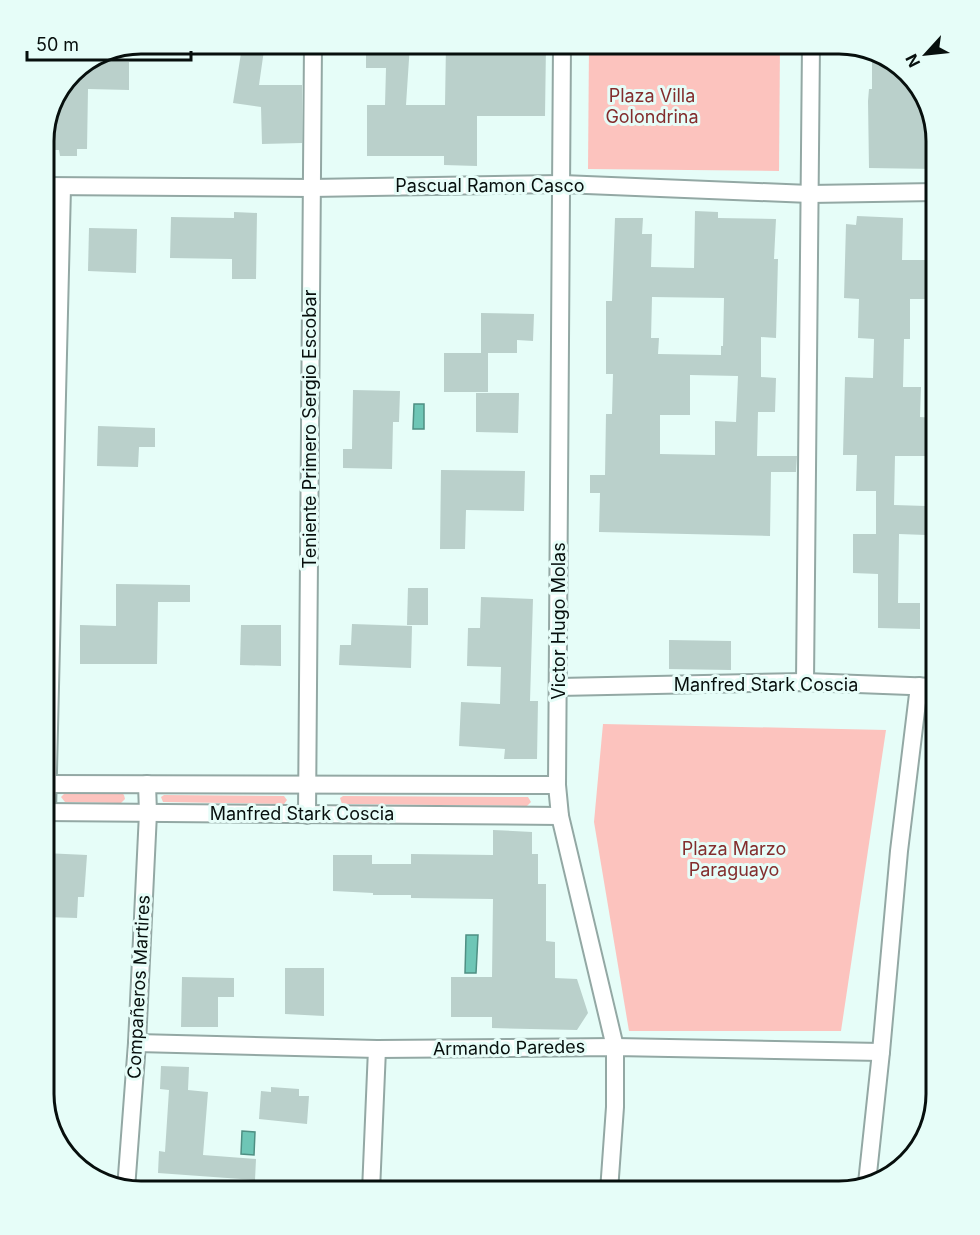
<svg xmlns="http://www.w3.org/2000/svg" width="980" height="1235" font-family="Inter,sans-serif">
<rect width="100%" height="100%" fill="#e6fdf8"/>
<!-- green -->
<g fill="#fcc3be">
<path d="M 589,44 L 780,44 L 779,171 L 588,169 Z"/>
<path d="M 603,724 L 886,730 L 841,1031 L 629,1031 L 594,822 Z"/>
<path d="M 65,793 L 122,793 L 124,795 L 125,799 L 121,803 L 65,802 L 61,797 Z"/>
<path d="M 164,795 L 284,796 L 287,800 L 284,804 L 163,802 L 161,797 Z"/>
<path d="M 343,796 L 528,797 L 531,802 L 527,806 L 342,804 L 340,798 Z"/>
</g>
<!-- water -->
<g fill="#6ec6b6" stroke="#4f8f83" stroke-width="1.5">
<path d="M 414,404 L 424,404 L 424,429 L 413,429 Z"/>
<path d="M 466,935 L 478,935 L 476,973 L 465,973 Z"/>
<path d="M 242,1131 L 255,1132 L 254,1155 L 241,1154 Z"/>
</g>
<!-- building -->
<g fill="#bad0cb" fill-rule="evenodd">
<path d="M 366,44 L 410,44 L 406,105 L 445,105 L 446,44 L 546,44 L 545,116 L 477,116 L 477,166 L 444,165 L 444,156 L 367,156 L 367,105 L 385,105 L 386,68 L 366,68 Z"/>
<path d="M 242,47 L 264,50 L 259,85 L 302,85 L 302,143 L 262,144 L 261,107 L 233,103 Z"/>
<path d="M 872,60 L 891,60 L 920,87 L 936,141 L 936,169 L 869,168 L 868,101 L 869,89 L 872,89 Z"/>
<path d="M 95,61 L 129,62 L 129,90 L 88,89 L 87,149 L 77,149 L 77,156 L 60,156 L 59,150 L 50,150 L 50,121 L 77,68 Z"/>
<path d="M 695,211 L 718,212 L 718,218 L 776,219 L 774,259 L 778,259 L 776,338 L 761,337 L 761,377 L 776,378 L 775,412 L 758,412 L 757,456 L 797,456 L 796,472 L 771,472 L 770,536 L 599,532 L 600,493 L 590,493 L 590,475 L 605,475 L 606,414 L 612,414 L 613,374 L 606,374 L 606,301 L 612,301 L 615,218 L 643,218 L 642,234 L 652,234 L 651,267 L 694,268 ZM 652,297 L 724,298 L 723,346 L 721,346 L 721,355 L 658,354 L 659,338 L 651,338 ZM 690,375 L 738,376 L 736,422 L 715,421 L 715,455 L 660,454 L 660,415 L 690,415 Z"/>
<path d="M 234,212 L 257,213 L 256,279 L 232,279 L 232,259 L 170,258 L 171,217 L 234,218 Z"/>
<path d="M 857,216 L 903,218 L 902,260 L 936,260 L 936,299 L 910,299 L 910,339 L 904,339 L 903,387 L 921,387 L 920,417 L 936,418 L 936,456 L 895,456 L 894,505 L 926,506 L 926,535 L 899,534 L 898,603 L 920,603 L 920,629 L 878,628 L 878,574 L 853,573 L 853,534 L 876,534 L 876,491 L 856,491 L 857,455 L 843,455 L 845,377 L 873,378 L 874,339 L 858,338 L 859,299 L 844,298 L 846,224 L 856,225 Z"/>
<path d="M 89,228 L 137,229 L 136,273 L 88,271 Z"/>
<path d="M 481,313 L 534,314 L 533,341 L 517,340 L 517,353 L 481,353 Z"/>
<rect x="444" y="353" width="44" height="39"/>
<path d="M 353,390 L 400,391 L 399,422 L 393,422 L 392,469 L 343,468 L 343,449 L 352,449 Z"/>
<path d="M 476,393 L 519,393 L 518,433 L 476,432 Z"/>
<path d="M 98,426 L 155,428 L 155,447 L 139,447 L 138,467 L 97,466 Z"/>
<path d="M 441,470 L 525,471 L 524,511 L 466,510 L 465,549 L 440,549 Z"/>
<path d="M 116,584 L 190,585 L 190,602 L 158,602 L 157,664 L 80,664 L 80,625 L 116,626 Z"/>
<path d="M 408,588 L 428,588 L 428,625 L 407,625 Z"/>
<path d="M 481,597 L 533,599 L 530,701 L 538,701 L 537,759 L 504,759 L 505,749 L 459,746 L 461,702 L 500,704 L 501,667 L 467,666 L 468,628 L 480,628 Z"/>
<path d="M 352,624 L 412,626 L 411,668 L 339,665 L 340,645 L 351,645 Z"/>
<path d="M 241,625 L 281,625 L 281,666 L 240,665 Z"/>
<path d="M 669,640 L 731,641 L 731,670 L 669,669 Z"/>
<path d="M 493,830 L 532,832 L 532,854 L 538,854 L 538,884 L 546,884 L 546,941 L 555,942 L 555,978 L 577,979 L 588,1013 L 577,1030 L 492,1028 L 492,1017 L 451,1017 L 451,977 L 492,977 L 493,899 L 411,898 L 411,895 L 373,895 L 373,893 L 333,891 L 333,855 L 372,855 L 372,864 L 411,864 L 411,854 L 493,855 Z"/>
<path d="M 44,853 L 87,855 L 84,897 L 78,897 L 77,918 L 46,917 L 48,878 L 44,878 Z"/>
<path d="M 285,968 L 324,968 L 324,1016 L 285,1014 Z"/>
<path d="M 182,977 L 234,978 L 234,997 L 218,997 L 218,1027 L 181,1027 Z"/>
<path d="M 161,1066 L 189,1067 L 188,1090 L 208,1092 L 203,1155 L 256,1159 L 255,1180 L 158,1173 L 159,1151 L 165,1152 L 169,1090 L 160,1089 Z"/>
<path d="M 271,1087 L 299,1089 L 299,1096 L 309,1096 L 307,1124 L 259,1119 L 261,1091 L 271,1092 Z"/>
</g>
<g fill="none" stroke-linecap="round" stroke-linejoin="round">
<defs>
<g id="minor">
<path d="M 562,44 L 557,785 L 560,816 L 615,1047 L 615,1107 L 609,1191"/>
<path d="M 44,186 L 311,188 L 562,184 L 810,194 L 936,192"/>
<path d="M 805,682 L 811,44"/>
<path d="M 559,687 L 805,682 L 936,687"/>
<path d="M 44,784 L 557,785"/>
<path d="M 44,812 L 560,816"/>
<path d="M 47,812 L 62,187"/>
<path d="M 307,815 L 313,44"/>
<path d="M 137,1043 L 377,1049 L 615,1047 L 881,1052"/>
<path d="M 867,1183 L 881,1052 L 899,851 L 919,686"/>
<path d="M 126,1189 L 137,1043 L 148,813 L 147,784"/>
<path d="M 371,1191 L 377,1049"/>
</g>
</defs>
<!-- minor casing -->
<use href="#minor" stroke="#93a8a4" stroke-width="20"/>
<!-- minor -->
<use href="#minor" stroke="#fff" stroke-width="16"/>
</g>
<g text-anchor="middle" stroke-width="6" stroke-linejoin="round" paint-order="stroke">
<!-- park labels -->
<g font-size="18" fill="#832d2d" stroke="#e6fdf8">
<text x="652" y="102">Plaza Villa<tspan x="652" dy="21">Golondrina</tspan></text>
<text x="734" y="855">Plaza Marzo<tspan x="734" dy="21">Paraguayo</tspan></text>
</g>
<!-- street labels -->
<g font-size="18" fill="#070f0d" stroke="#e6fdf8">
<text x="490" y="192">Pascual Ramon Casco</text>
<text transform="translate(310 429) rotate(-90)" y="6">Teniente Primero Sergio Escobar</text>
<text transform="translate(559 621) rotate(-90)" y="6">Victor Hugo Molas</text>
<text x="766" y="691">Manfred Stark Coscia</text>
<text x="302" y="820">Manfred Stark Coscia</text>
<text transform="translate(139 987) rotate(-87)" y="6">Compañeros Martires</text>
<text transform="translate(509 1048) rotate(-1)" y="6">Armando Paredes</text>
</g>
</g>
<!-- crop -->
<path d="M0 0H980V1235H0ZM141 54H839A87 87 0 0 1 926 141V1094A87 87 0 0 1 839 1181H141A87 87 0 0 1 54 1094V141A87 87 0 0 1 141 54Z" fill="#e6fdf8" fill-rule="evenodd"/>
<path fill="none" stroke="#070f0d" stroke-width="3" d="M141 54H839A87 87 0 0 1 926 141V1094A87 87 0 0 1 839 1181H141A87 87 0 0 1 54 1094V141A87 87 0 0 1 141 54Z"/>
<!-- north arrow -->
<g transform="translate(926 54) rotate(243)" stroke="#e6fdf8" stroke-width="4.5" paint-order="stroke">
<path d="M0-4.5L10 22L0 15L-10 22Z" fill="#070f0d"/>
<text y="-9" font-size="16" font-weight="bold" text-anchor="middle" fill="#070f0d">N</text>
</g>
<!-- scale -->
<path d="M27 51v9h164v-9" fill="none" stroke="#070f0d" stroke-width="3"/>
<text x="36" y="51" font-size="18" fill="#070f0d" stroke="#e6fdf8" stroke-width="4.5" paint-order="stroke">50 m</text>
</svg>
